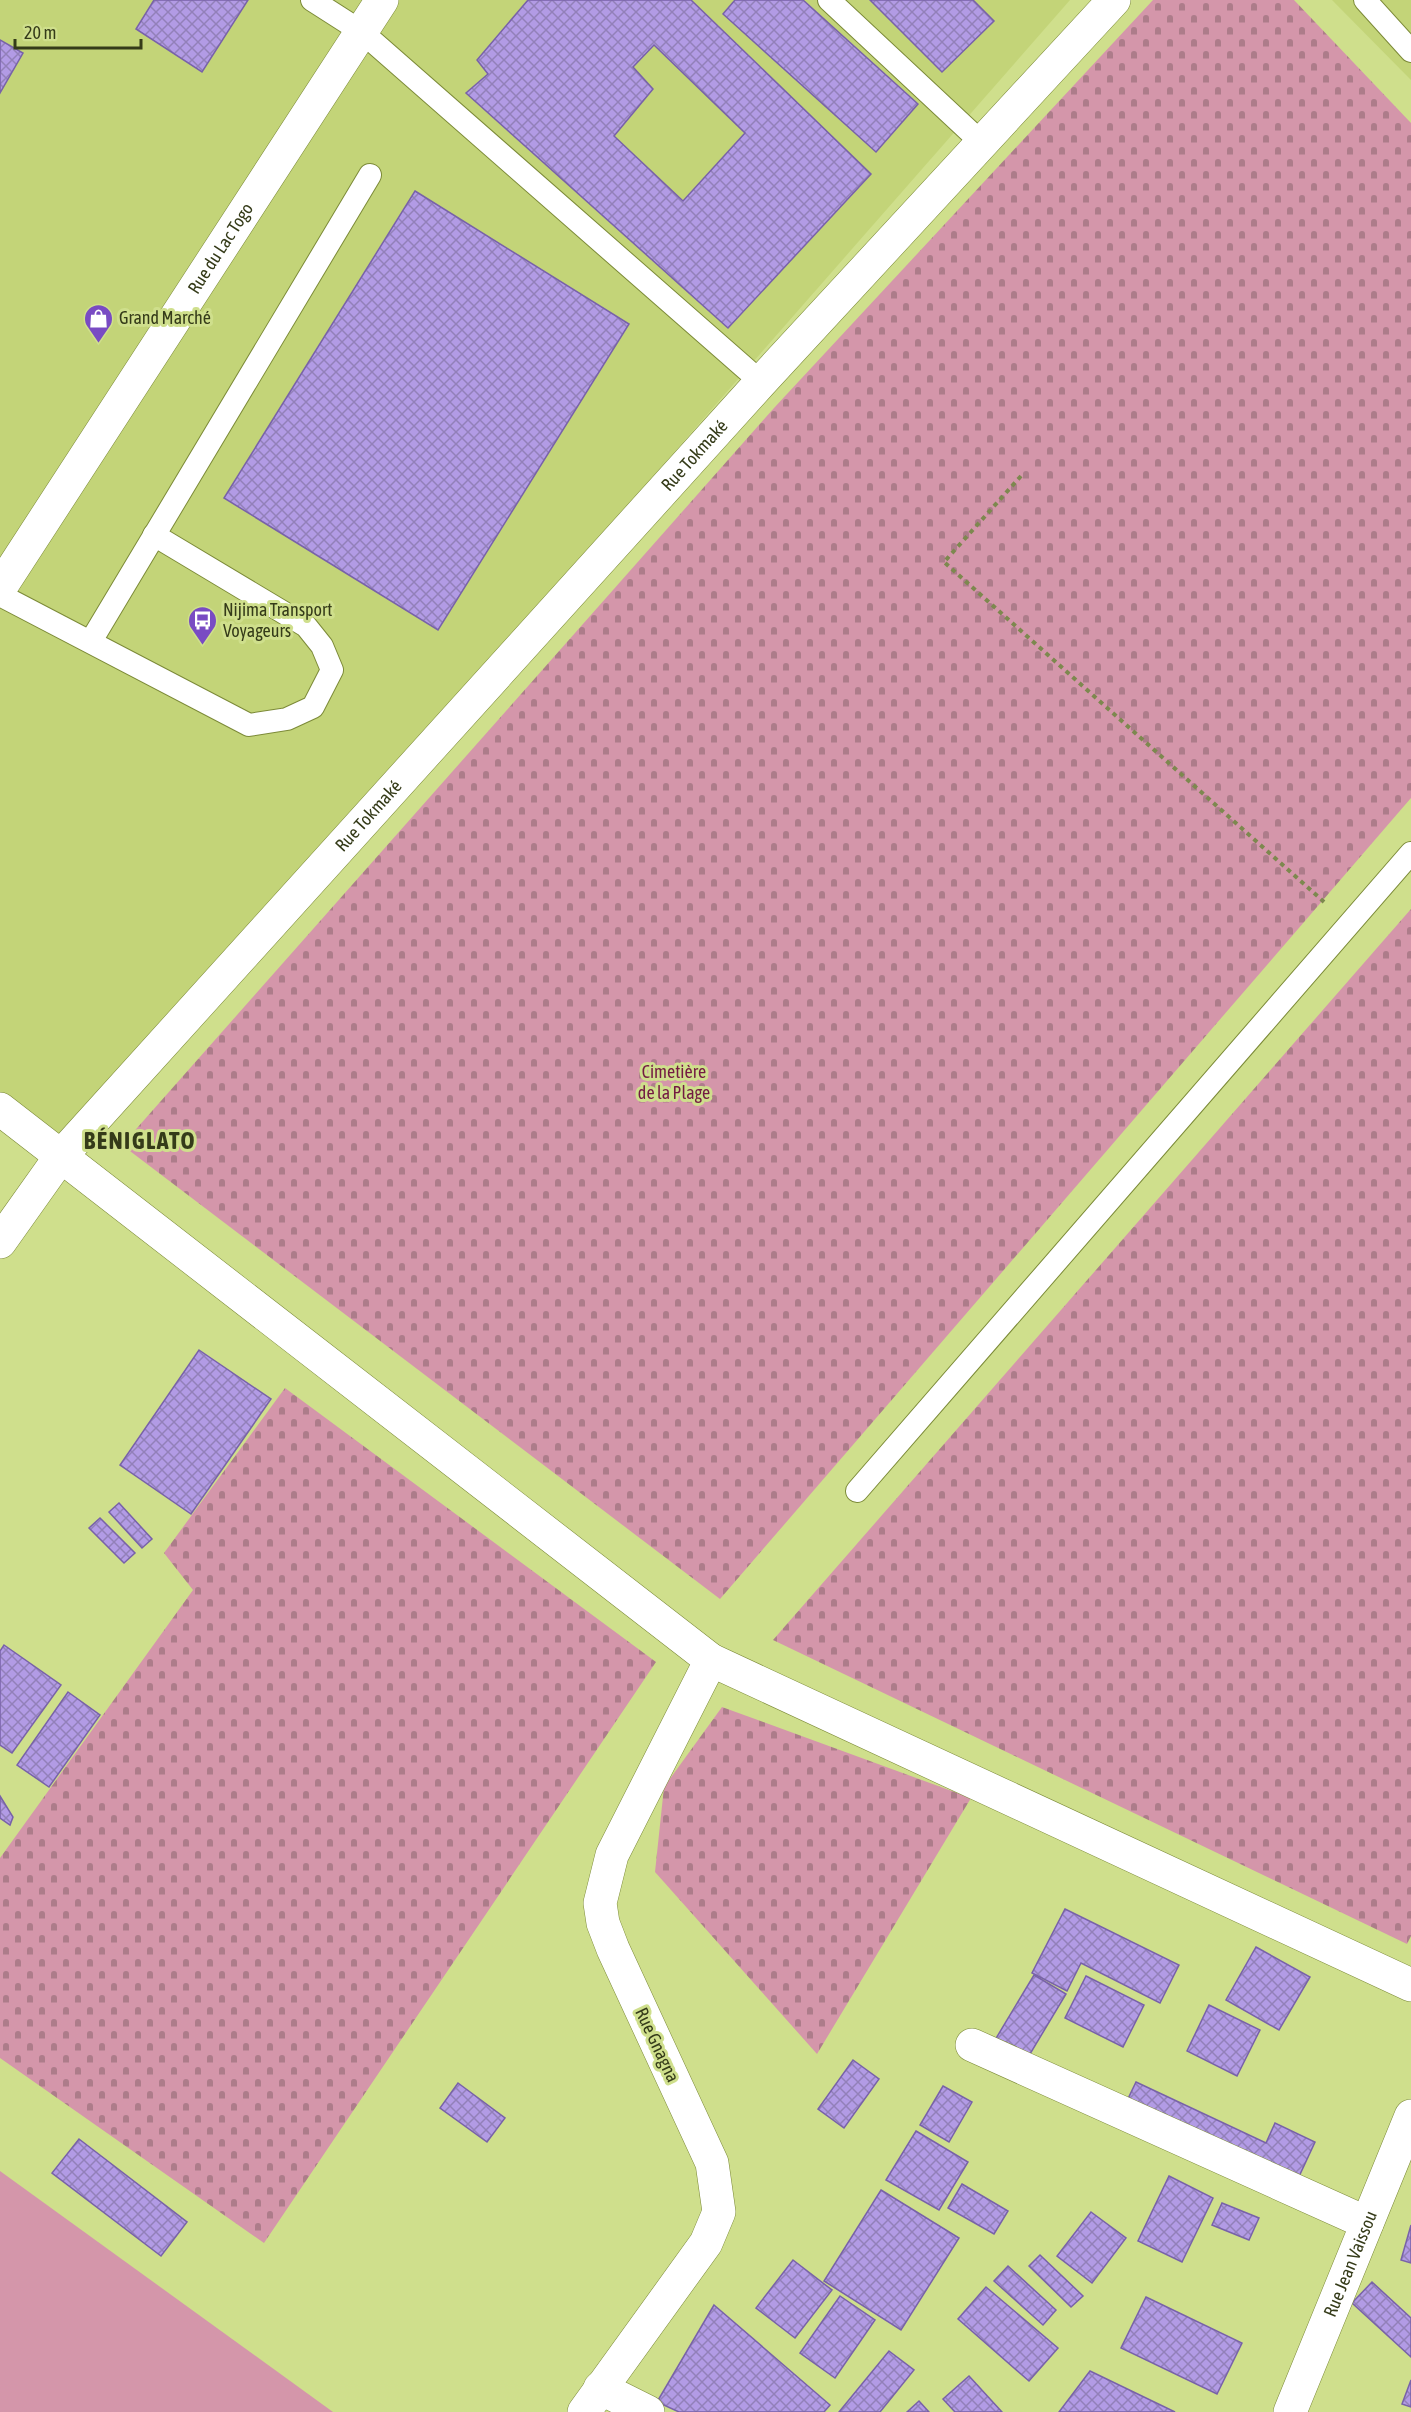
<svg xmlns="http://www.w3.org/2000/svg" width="1411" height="2412" font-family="'Asap Condensed',sans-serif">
<defs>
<pattern id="cemetery-stones" width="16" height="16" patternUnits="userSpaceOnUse" patternTransform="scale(1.5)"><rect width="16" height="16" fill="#d496aa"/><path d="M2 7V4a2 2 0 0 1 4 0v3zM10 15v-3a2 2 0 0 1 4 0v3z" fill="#ad7c8a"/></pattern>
<pattern id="building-cross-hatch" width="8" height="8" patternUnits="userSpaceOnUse" patternTransform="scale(1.5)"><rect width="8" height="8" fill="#b29be5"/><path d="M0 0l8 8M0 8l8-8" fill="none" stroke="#9280b9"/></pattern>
</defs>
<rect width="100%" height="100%" fill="#cfdf8c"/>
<!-- built -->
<g fill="#c3d478">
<path d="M 0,0 L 1070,0 L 65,1148 L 0,1098 Z"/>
<path d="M 1332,0 L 1411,0 L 1411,80 Z"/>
</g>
<!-- green -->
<path fill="#d496aa" d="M 0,2171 L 333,2412 L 0,2412 Z"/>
<!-- cemetery -->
<g fill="url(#cemetery-stones)">
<path d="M 1153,0 L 1294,0 L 1411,123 L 1411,798 L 720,1599 L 122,1145 L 774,408 Z"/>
<path d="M 1411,909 L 1411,1936 L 1407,1944 L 773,1640 Z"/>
<path d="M 285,1388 L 656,1662 L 264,2243 L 0,2058 L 0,1858 L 193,1590 L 164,1553 Z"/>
<path d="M 722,1707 L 971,1798 L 817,2054 L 655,1872 L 664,1787 Z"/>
</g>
<!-- building -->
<g fill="url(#building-cross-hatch)" stroke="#7862a8" stroke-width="1.5" fill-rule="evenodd">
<path d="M 154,0 L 248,0 L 202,72 L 136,29 Z"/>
<path d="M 528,0 L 691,0 L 871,174 L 728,328 L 466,93 L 488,74 L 477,60 ZM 654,45 L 745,133 L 683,201 L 614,136 L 653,89 L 633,67 Z"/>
<path d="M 735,0 L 803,0 L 918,104 L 876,152 L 723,14 Z"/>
<path d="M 870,0 L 973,0 L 994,21 L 942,72 Z"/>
<path d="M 0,40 L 23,53 L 0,93 Z"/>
<path d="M 415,191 L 629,324 L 438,630 L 224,498 Z"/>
<path d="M 199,1350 L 271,1399 L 191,1514 L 120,1465 Z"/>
<path d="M 119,1503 L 152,1539 L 142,1548 L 109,1512 Z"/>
<path d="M 100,1518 L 135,1553 L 124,1563 L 89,1528 Z"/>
<path d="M 4,1645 L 61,1685 L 12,1753 L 0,1745 L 0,1651 Z"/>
<path d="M 68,1692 L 100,1715 L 49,1787 L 17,1765 Z"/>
<path d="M 0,1796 L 13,1817 L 10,1825 L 0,1818 Z"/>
<path d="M 1065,1909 L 1179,1965 L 1160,2003 L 1081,1963 L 1067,1991 L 1032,1973 Z"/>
<path d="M 1256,1947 L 1310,1977 L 1279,2030 L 1226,2000 Z"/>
<path d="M 1034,1975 L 1066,1994 L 1024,2064 L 992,2045 Z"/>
<path d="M 1086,1976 L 1144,2005 L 1123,2047 L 1065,2018 Z"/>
<path d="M 1209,2005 L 1260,2030 L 1237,2076 L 1187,2051 Z"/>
<path d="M 853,2060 L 879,2079 L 844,2128 L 818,2109 Z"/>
<path d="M 1136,2082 L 1266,2143 L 1275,2123 L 1315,2142 L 1296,2183 L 1126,2103 Z"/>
<path d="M 458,2083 L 505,2118 L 487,2142 L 440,2108 Z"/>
<path d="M 943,2086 L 972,2102 L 949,2142 L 920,2125 Z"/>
<path d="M 916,2131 L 968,2162 L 939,2210 L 886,2180 Z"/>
<path d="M 79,2139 L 187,2222 L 161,2256 L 52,2173 Z"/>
<path d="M 1169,2176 L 1213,2198 L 1182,2262 L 1138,2241 Z"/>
<path d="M 962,2184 L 1008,2211 L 994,2234 L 948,2208 Z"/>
<path d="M 881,2190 L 959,2238 L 901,2330 L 824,2281 Z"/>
<path d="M 1222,2203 L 1259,2218 L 1249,2240 L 1212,2225 Z"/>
<path d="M 1091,2212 L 1126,2238 L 1092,2283 L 1057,2256 Z"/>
<path d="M 1411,2225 L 1411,2263 L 1401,2260 Z"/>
<path d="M 1040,2255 L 1083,2296 L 1071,2307 L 1029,2266 Z"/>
<path d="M 793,2260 L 832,2290 L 795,2338 L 756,2308 Z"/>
<path d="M 1008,2266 L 1056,2310 L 1043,2325 L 994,2281 Z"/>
<path d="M 1372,2282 L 1411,2318 L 1411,2357 L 1352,2303 Z"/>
<path d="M 986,2287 L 1058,2348 L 1029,2381 L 958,2319 Z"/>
<path d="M 840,2296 L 875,2320 L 835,2378 L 800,2353 Z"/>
<path d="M 1146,2297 L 1242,2343 L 1217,2394 L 1121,2348 Z"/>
<path d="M 714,2305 L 830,2405 L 824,2412 L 679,2412 L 657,2402 Z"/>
<path d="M 889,2351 L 914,2370 L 880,2412 L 839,2412 Z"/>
<path d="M 1090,2371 L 1175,2412 L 1059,2412 Z"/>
<path d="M 969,2376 L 1002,2412 L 955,2412 L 943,2399 Z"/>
<path d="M 1411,2380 L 1411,2407 L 1402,2404 Z"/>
<path d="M 919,2401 L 929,2412 L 907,2412 Z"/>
</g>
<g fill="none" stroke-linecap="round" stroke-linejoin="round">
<defs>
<g id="lane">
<path d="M 312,0 L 362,32 L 761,382"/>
<path d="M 829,0 L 982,143"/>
<path d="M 1365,0 L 1411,51"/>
<path d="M 0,595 L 249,725 L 287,719 L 313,707 L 332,670 L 322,646 L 306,626 L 154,535"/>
<path d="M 91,641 L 370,175"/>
<path d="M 857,1491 L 1411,853"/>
</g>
<g id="street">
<path id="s1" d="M 0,588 L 382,0"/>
<path d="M 0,1109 L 711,1660 L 1411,1985"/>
<path id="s2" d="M 0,1242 L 61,1156 L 761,382 L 1114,0"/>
<path d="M 972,2045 L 1367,2223"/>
<path d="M 600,2388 L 648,2412"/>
<path d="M 584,2412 L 706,2243 L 719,2212 L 712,2163 L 613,1949 L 603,1923 L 600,1903 L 612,1855 L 711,1660"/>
<path id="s3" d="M 1290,2412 L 1411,2116"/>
</g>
</defs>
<!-- lane casing -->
<use href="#lane" stroke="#7c8a38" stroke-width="24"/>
<!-- street casing -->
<use href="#street" stroke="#7c8a38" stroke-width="34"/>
<!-- path -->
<path stroke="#7d884f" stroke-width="4" stroke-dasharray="4.5 4.5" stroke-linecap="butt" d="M 1021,476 L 944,562 L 1324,902"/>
<!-- lane -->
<use href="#lane" stroke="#fff" stroke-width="22"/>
<!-- street -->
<use href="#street" stroke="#fff" stroke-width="33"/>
</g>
<!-- icons -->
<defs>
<symbol id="shop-pin" viewBox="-11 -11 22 30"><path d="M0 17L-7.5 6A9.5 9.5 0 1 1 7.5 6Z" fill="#794bc3" stroke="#cfdf8c"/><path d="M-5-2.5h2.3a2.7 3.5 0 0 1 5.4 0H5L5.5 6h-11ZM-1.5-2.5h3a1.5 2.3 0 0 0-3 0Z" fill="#fff"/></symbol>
<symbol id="bus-pin" viewBox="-11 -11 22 30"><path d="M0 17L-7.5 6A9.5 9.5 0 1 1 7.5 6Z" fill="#794bc3" stroke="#cfdf8c"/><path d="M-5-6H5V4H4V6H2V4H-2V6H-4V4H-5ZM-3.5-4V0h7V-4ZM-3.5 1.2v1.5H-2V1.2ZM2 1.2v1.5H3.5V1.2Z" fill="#fff"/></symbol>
</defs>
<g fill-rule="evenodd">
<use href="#shop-pin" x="82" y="302" width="33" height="45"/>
<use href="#bus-pin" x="186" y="604" width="33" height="45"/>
</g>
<g text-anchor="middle" stroke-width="6" stroke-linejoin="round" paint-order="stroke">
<!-- street labels -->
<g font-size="18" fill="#353b19" stroke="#cfdf8c">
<text dy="6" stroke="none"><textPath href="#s1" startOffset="405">Rue du Lac Togo</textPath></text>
<text dy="6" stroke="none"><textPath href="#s2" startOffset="1050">Rue Tokmaké</textPath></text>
<text dy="6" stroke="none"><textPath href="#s2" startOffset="564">Rue Tokmaké</textPath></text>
<text transform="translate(657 2045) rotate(65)" y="6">Rue Gnagna</text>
<text dy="6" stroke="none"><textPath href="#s3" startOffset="160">Rue Jean Vaissou</textPath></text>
</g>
<!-- poi labels -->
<g font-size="18" fill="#353b19" stroke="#cfdf8c" text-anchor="start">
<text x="119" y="324">Grand Marché</text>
<text x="223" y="616">Nijima Transport<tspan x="223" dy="21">Voyageurs</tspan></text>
</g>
<!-- park labels -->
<g font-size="18" fill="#731a42" stroke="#cfdf8c">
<text x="674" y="1078">Cimetière<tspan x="674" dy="21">de la Plage</tspan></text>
</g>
<!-- district labels -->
<g font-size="24" font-weight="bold" letter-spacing="1.5" fill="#353b19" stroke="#cfdf8c">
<text x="140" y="1149">BÉNIGLATO</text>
</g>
</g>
<!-- scale -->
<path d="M15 39v9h126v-9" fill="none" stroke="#353b19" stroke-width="3"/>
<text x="24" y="39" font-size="18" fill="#353b19" stroke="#cfdf8c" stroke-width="4.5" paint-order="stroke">20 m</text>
</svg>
